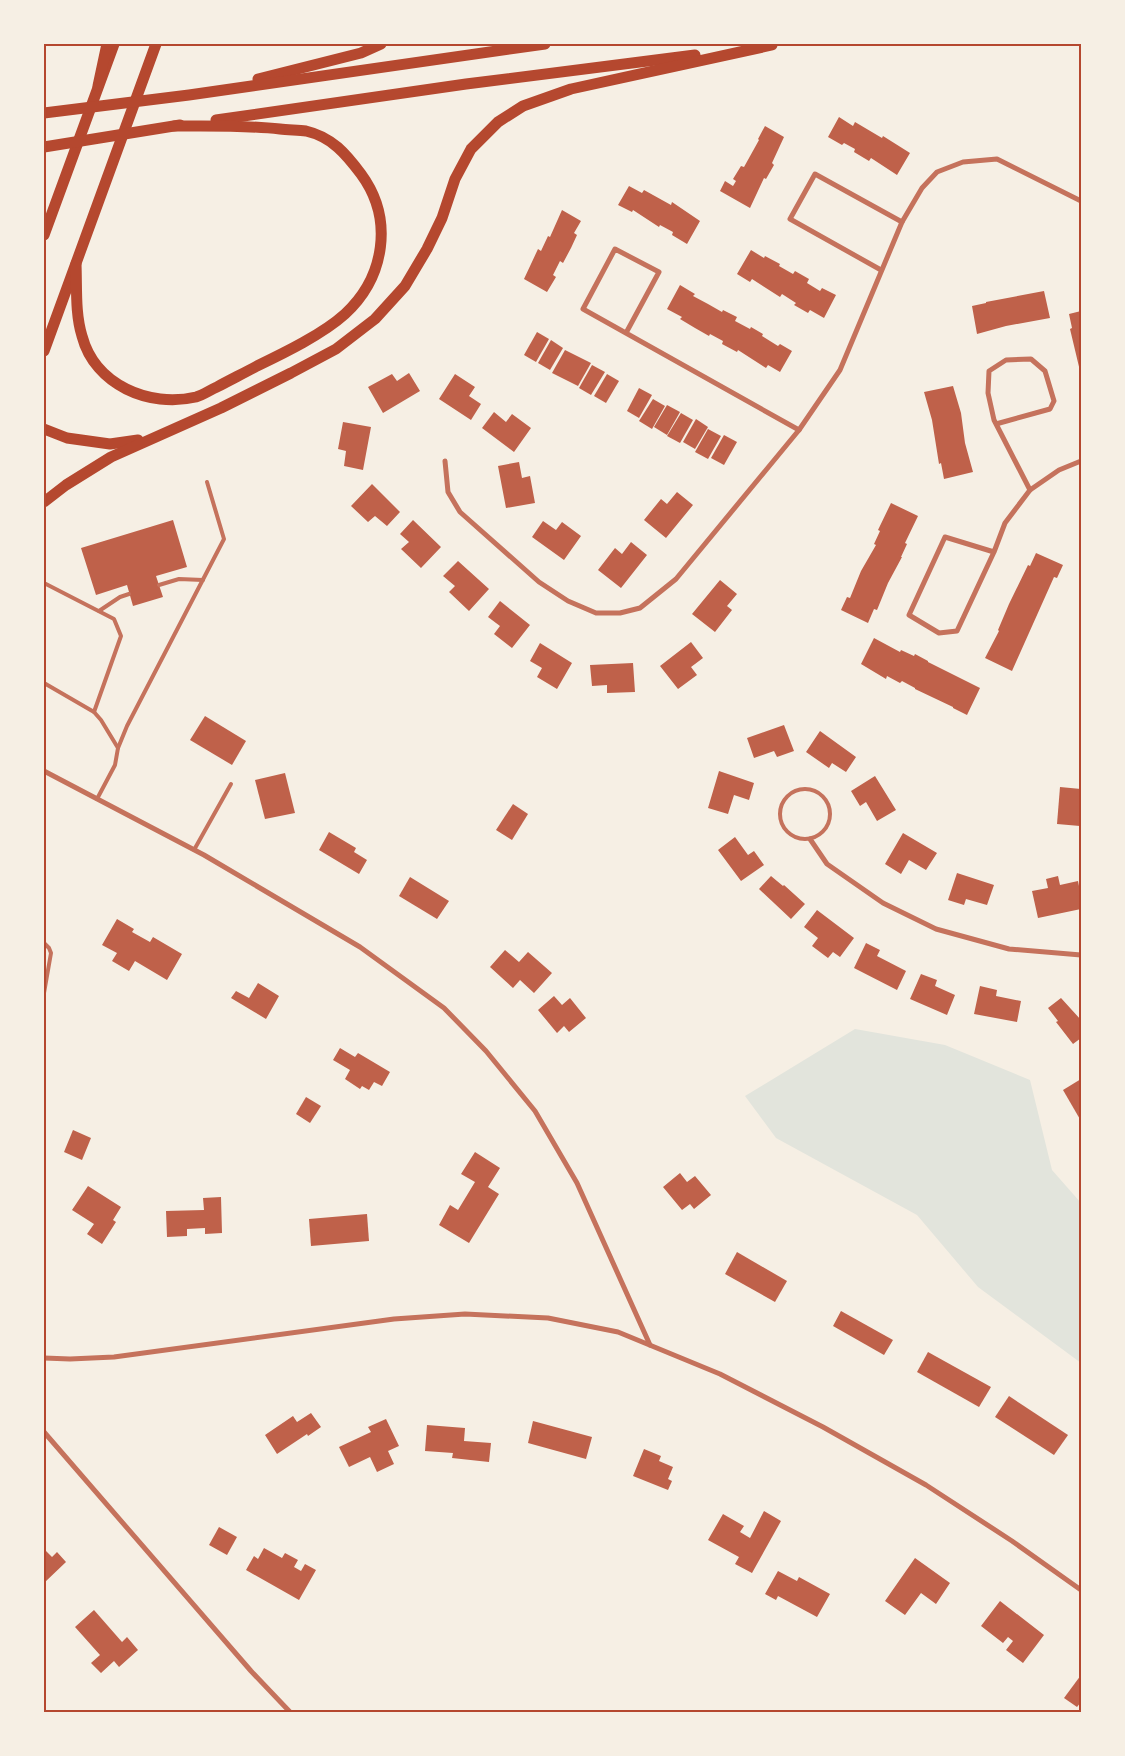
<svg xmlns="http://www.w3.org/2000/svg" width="1125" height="1756" font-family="'Alegreya Sans',sans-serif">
<rect width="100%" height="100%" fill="#f6efe4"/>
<!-- green -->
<path fill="#e2e4dc" d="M 855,1029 L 945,1045 L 1030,1080 L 1052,1170 L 1081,1203 L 1081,1363 L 978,1287 L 917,1215 L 776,1138 L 745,1096 Z"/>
<!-- building -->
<g fill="#bf614a">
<path d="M 839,117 L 853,126 L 855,122 L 882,138 L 883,136 L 910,153 L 897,175 L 871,158 L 869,161 L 854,152 L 855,149 L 844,143 L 842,145 L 828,137 Z"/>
<path d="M 765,126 L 784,137 L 772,163 L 774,165 L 766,179 L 764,178 L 750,208 L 720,191 L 725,181 L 733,186 L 736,181 L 733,179 L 741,166 L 744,167 L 759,140 L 758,139 Z"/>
<path d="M 629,186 L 642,193 L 644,190 L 671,205 L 672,202 L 700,221 L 687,244 L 672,235 L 673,232 L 660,225 L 659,227 L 633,210 L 632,212 L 618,205 Z"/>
<path d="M 562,210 L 581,221 L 574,233 L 577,235 L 571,248 L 563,263 L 560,261 L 553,275 L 556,277 L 547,292 L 524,279 L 538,249 L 541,251 L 548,236 L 550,237 Z"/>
<path d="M 751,250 L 764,258 L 765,256 L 780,264 L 779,266 L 793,274 L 795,271 L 809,279 L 807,283 L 820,291 L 822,288 L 836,295 L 824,318 L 810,310 L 808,313 L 794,305 L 796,303 L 782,294 L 780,297 L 752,279 L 750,282 L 737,274 Z"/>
<path d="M 680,285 L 695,294 L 693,296 L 708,304 L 722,312 L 723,310 L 737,317 L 735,321 L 750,329 L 751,327 L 763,334 L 762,336 L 778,346 L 780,344 L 792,351 L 780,372 L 768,365 L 766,368 L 738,350 L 737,352 L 722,344 L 723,341 L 710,334 L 709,336 L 695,328 L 680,319 L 682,317 L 667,309 Z"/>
<path d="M 1044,291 L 1050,318 L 1006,326 L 977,334 L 972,306 L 986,303 L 986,302 Z"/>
<path d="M 1081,311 L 1081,371 L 1080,371 L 1070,329 L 1072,328 L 1069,314 Z"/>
<path d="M 537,332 L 549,339 L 536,362 L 524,355 Z"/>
<path d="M 551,340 L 563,348 L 550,370 L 538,363 Z"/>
<path d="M 565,350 L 591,363 L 578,386 L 552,373 Z"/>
<path d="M 592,365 L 605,372 L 591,395 L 579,388 Z"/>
<path d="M 409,373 L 420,391 L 383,413 L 368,387 L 392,374 L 397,381 Z"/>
<path d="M 455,374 L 475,387 L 469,396 L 481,404 L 471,420 L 439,399 Z"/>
<path d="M 607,374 L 619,381 L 606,403 L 594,396 Z"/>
<path d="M 953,386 L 961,413 L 965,443 L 973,472 L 944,479 L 941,463 L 939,464 L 932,420 L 924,392 Z"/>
<path d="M 639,388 L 652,395 L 639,418 L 627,411 Z"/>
<path d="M 653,399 L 665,406 L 652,429 L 639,421 Z"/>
<path d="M 667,405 L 680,412 L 667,435 L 654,427 Z"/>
<path d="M 494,412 L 506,422 L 512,414 L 531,428 L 514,452 L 482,428 Z"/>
<path d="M 681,413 L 693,420 L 680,443 L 667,436 Z"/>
<path d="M 696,419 L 708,427 L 695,449 L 683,442 Z"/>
<path d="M 343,422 L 371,427 L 363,470 L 344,466 L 346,451 L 338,449 Z"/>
<path d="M 708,429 L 721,436 L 708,459 L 695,452 Z"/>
<path d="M 724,435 L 737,442 L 724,465 L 711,458 Z"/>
<path d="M 519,462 L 522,478 L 530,476 L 535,503 L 506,508 L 498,466 Z"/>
<path d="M 372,484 L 400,512 L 387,526 L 375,516 L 368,522 L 351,506 Z"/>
<path d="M 677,492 L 693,505 L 666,538 L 644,520 L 661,499 L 667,504 Z"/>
<path d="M 891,503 L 918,516 L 905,543 L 907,544 L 901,557 L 902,557 L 888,583 L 877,610 L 874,609 L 868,623 L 841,610 L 847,597 L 850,598 L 861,571 L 876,545 L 874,544 L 880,531 L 878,530 Z"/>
<path d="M 173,520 L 187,567 L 156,576 L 163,597 L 133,606 L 127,585 L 96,595 L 81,548 Z"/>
<path d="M 413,520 L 441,547 L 421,568 L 401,549 L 409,542 L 400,534 Z"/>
<path d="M 543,521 L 556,530 L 562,522 L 581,536 L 564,560 L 532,537 Z"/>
<path d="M 631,542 L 647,555 L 621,588 L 598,570 L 615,548 L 622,554 Z"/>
<path d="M 1036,553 L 1063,565 L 1057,578 L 1054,577 L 1012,671 L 985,658 L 999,631 L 998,630 L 1009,604 L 1028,565 L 1030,566 Z"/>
<path d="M 458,561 L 489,589 L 469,611 L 449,592 L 455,586 L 443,576 Z"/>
<path d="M 720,580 L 737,594 L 727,606 L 732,610 L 715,632 L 692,614 Z"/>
<path d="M 500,601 L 530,625 L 512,648 L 494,634 L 500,626 L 488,617 Z"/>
<path d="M 874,638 L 900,652 L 901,650 L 914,656 L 915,654 L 928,661 L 928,662 L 980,688 L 967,715 L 953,708 L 953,707 L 915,689 L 915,688 L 902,681 L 900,683 L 887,676 L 886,679 L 861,664 Z"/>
<path d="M 691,642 L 703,658 L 691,667 L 697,675 L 678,689 L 660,666 Z"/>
<path d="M 540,643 L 572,663 L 557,689 L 537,677 L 542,668 L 530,661 Z"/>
<path d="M 633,663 L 635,692 L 607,693 L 607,685 L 592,686 L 590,665 Z"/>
<path d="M 205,716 L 246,741 L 232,765 L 190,740 Z"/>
<path d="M 784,725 L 794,751 L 777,757 L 774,751 L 754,758 L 747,738 Z"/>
<path d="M 820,731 L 856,757 L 846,772 L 832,763 L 829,768 L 806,752 Z"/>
<path d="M 719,771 L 754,783 L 749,800 L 734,795 L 728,814 L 708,808 Z"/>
<path d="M 285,773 L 295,813 L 265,819 L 255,780 Z"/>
<path d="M 875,776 L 896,810 L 877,821 L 866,802 L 860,806 L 851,791 Z"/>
<path d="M 1060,787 L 1081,789 L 1080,826 L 1057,824 Z"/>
<path d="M 513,804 L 528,814 L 512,840 L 496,830 Z"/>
<path d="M 329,832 L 356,848 L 354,852 L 367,860 L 359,874 L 319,850 Z"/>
<path d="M 903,833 L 937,853 L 926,870 L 909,860 L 901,874 L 885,864 Z"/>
<path d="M 735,837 L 748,855 L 754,851 L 764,865 L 741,881 L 718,850 Z"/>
<path d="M 957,873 L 994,885 L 987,905 L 966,899 L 964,905 L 948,900 Z"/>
<path d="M 771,876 L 783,886 L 784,885 L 805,904 L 791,919 L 759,889 Z"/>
<path d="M 1058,876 L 1060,885 L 1078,881 L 1081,896 L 1081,909 L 1038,918 L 1032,891 L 1048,888 L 1046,879 Z"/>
<path d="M 410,877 L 449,901 L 437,919 L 399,896 Z"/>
<path d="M 817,910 L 854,938 L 840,957 L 833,952 L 828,958 L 812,946 L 818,938 L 804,927 Z"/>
<path d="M 117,919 L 134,929 L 132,932 L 150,942 L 153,937 L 182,954 L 167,980 L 135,961 L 129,971 L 112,961 L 117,953 L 102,945 Z"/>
<path d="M 866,943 L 880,950 L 877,956 L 906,971 L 897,990 L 854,968 Z"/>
<path d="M 505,950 L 519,962 L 528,952 L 552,973 L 534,993 L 520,980 L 513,988 L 490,967 Z"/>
<path d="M 921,974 L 937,980 L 935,986 L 955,995 L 947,1015 L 910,999 Z"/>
<path d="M 258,983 L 279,996 L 266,1019 L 231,998 L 236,991 L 249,998 Z"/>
<path d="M 980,986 L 997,990 L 996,996 L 1021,1001 L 1017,1022 L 974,1014 Z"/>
<path d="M 554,996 L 562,1005 L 570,998 L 586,1018 L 569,1032 L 564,1026 L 557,1033 L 538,1010 Z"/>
<path d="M 1061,998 L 1081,1020 L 1081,1038 L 1073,1044 L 1056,1022 L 1058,1021 L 1048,1008 Z"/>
<path d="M 340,1048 L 355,1057 L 358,1053 L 390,1072 L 382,1086 L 374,1082 L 369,1090 L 362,1086 L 360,1089 L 345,1079 L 350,1070 L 333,1060 Z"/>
<path d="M 1081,1079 L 1081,1121 L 1063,1090 Z"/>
<path d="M 306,1097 L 321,1106 L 310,1123 L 296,1114 Z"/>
<path d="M 73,1130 L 91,1138 L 82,1160 L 64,1152 Z"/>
<path d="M 475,1152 L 500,1168 L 488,1187 L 499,1194 L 469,1243 L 439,1225 L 450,1205 L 458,1210 L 475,1182 L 461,1174 Z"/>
<path d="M 680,1173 L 687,1182 L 695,1176 L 711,1195 L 694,1209 L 690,1204 L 682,1210 L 663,1187 Z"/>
<path d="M 88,1186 L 121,1207 L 113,1220 L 116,1222 L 102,1244 L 87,1234 L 94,1224 L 72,1210 Z"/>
<path d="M 221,1197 L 222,1233 L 205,1234 L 205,1228 L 187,1229 L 187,1236 L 167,1237 L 166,1211 L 204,1210 L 203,1198 Z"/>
<path d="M 367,1214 L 369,1241 L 311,1246 L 309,1219 Z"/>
<path d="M 737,1252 L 787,1281 L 775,1302 L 725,1274 Z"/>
<path d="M 841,1311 L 893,1340 L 884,1355 L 833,1326 Z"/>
<path d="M 928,1352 L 991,1387 L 979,1407 L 917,1372 Z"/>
<path d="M 1009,1396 L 1068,1435 L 1054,1455 L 995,1417 Z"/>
<path d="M 311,1413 L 321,1427 L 308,1436 L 307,1434 L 277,1454 L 265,1435 L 293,1416 L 297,1422 Z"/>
<path d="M 386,1419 L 399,1446 L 388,1451 L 394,1464 L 377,1472 L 370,1457 L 349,1467 L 339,1447 L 371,1432 L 368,1427 Z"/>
<path d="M 533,1421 L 592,1437 L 586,1459 L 528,1443 Z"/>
<path d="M 427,1425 L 465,1428 L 464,1441 L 491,1443 L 489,1462 L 452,1458 L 453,1453 L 425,1451 Z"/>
<path d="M 644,1449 L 661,1456 L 659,1461 L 673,1467 L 668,1479 L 672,1481 L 668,1490 L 633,1476 Z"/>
<path d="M 764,1511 L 781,1521 L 752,1573 L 735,1564 L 739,1557 L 708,1540 L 723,1514 L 744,1526 L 740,1532 L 750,1538 Z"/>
<path d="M 219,1527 L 237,1537 L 227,1555 L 209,1545 Z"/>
<path d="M 264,1548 L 282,1558 L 285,1553 L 298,1560 L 294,1567 L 301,1571 L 305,1564 L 316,1570 L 299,1600 L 246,1570 L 254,1556 L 258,1559 Z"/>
<path d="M 44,1549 L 52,1557 L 57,1552 L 66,1562 L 44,1583 Z"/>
<path d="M 915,1558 L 950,1583 L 936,1604 L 921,1593 L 905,1615 L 885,1601 Z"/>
<path d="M 778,1571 L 797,1581 L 799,1577 L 830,1594 L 817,1617 L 778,1596 L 776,1600 L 765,1594 Z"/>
<path d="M 1000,1601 L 1044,1635 L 1023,1663 L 1006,1650 L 1013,1641 L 1008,1637 L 1003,1643 L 981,1626 Z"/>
<path d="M 94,1610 L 122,1642 L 127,1637 L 138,1650 L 119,1667 L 114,1661 L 101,1673 L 91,1663 L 100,1655 L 75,1627 Z"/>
<path d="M 1081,1675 L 1081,1702 L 1077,1707 L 1064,1698 Z"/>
</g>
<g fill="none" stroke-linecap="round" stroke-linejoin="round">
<!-- service -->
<g stroke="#c5725c" stroke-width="4">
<path d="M 44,583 L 114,619 L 121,636 L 94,712"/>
<path d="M 159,585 L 179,579 L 203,580"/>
<path d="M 99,611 L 120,597 L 129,594"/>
<path d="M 44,683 L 94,712 L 101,720 L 118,748 L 115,765 L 97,799"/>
<path d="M 118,748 L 127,726 L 224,539 L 207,482"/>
<circle cx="805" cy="814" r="25"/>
<path d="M 194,850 L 231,784"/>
<path d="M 44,943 L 49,948 L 51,953 L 44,993"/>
</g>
<!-- minor -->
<g stroke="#c5725c" stroke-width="5">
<path d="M 881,270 L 790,219 L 815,174 L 902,222"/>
<path d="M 626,333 L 659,272 L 615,249 L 583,309 L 799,430"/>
<path d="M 996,424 L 1050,409 L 1054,401 L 1045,371 L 1031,359 L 1006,360 L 989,371 L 988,393 L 994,420 L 1030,490"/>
<path d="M 445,461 L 448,492 L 460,512 L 539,582 L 568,601 L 596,613 L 620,613 L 640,608 L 676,579 L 799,430 L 840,370 L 902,222 L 922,188 L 937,172 L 963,162 L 997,159 L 1081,201"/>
<path d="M 994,552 L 945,537 L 909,615 L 939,633 L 957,631 L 994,552 L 1005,523 L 1030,490 L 1059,470 L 1081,461"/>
<path d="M 44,771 L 204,855 L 360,947 L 444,1008 L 486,1051 L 535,1111 L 577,1183 L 650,1345"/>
<path d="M 810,839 L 827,864 L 883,903 L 936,929 L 1009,949 L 1081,955"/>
<path d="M 44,1358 L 70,1359 L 114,1357 L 394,1319 L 465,1314 L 548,1318 L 618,1332 L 720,1374 L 823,1427 L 926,1485 L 1012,1541 L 1081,1590"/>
<path d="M 44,1432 L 251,1671 L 290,1712"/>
</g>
<!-- primary -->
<g stroke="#b5482f" stroke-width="11">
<path d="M 44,235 L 114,44"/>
<path d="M 44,351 L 156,44"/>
</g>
<!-- trunk -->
<g stroke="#b5482f" stroke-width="11">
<path d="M 258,79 L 361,53 L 381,44"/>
<path d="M 98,86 L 107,44"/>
<path d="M 44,113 L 189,95 L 545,44"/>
<path d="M 216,120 L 466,84 L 695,55"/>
<path d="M 44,147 L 180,125"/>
<path d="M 76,264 C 77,288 75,313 82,336 C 95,385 149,408 196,397 C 203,395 210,390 217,387 C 230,380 244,373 257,366 C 284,353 323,334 345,314 C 385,277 394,219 361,174 C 346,154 332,137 306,131 C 298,130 288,130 280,129 C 244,125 209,126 174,126"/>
<path d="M 44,429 L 67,438 L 110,444 L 138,440"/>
<path d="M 44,502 L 66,485 L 111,457 L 221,408 L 291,373 L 336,349 L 375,319 L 405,286 L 427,249 L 442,218 L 455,179 L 471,149 L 498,122 L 523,106 L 571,89 L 772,45"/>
</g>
</g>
<!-- border -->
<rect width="1125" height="1756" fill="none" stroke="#f6efe4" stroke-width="90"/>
<rect x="45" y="45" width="1035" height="1666" fill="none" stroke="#b5482f" stroke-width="2"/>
</svg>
